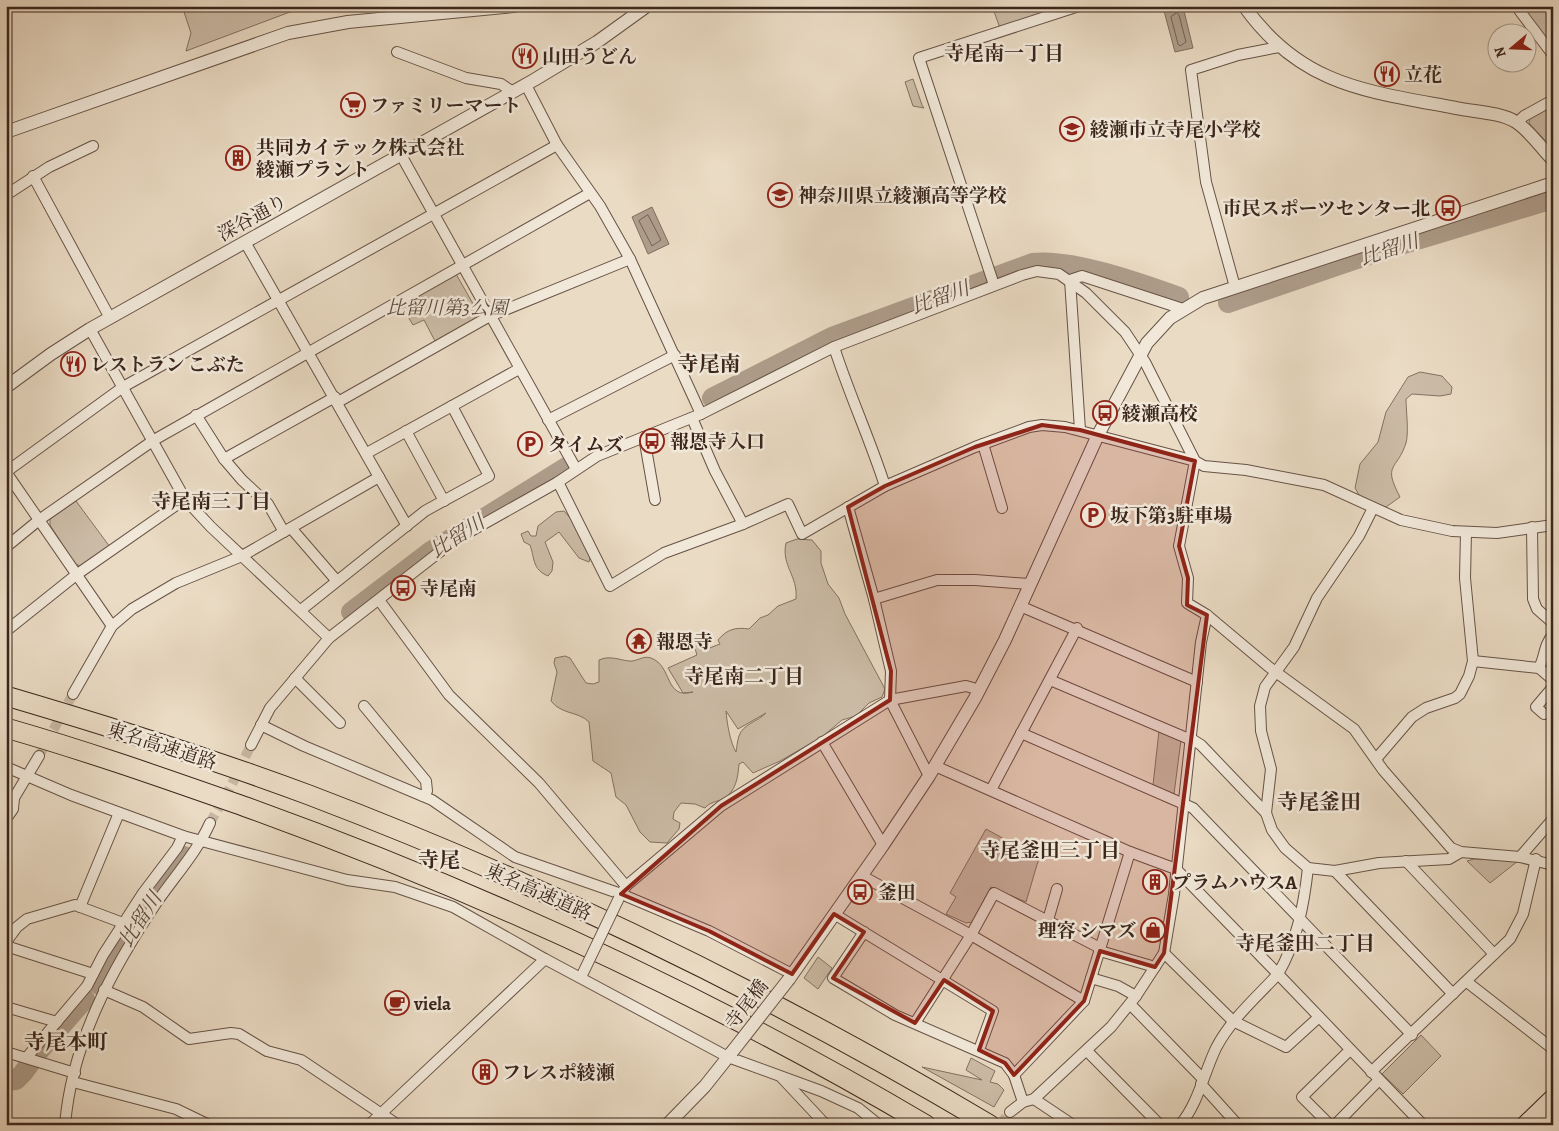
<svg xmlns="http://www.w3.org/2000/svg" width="1559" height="1131" font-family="Alegreya,'Noto Serif JP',serif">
<rect width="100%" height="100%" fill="#eadbc4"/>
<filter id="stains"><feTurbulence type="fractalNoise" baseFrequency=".004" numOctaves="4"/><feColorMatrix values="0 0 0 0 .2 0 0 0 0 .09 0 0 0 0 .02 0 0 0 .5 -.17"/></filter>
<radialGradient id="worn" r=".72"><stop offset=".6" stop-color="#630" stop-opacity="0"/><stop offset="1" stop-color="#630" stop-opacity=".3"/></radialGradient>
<!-- green -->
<g fill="#ccbca7" stroke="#847162" fill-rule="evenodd">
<path d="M 182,6 L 306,6 L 186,51 L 191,33 Z"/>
<path d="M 992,6 L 1063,6 L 1000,28 Z"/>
<path d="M 1521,6 L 1553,6 L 1553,50 Z"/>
<path d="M 913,79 L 922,105 L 924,108 L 913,106 L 905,82 Z"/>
<path d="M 1553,105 L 1553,149 L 1529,123 L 1530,116 Z"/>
<path d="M 456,274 L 480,316 L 435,341 L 424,320 L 413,325 L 401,305 Z"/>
<path d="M 1420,372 L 1442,376 L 1452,387 L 1451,394 L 1440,396 L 1412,394 L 1406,399 C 1406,410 1409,432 1406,443 C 1397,471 1382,463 1400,497 L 1386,507 L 1362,500 L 1355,488 L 1360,464 L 1378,442 L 1386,412 L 1408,377 Z"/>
<path d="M 76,501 L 110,547 L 81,566 L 75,564 L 50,525 L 50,519 Z"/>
<path d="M 564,511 L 572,520 L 591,555 L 589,562 L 579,558 L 559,532 L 545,542 L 553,562 L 552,571 L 548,576 C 532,569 535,559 530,545 L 524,542 L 521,534 L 528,531 L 531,536 L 536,536 L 538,526 L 556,512 Z"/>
<path d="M 797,539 L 812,540 L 821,551 L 821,563 L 828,584 L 839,598 L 845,614 L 885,689 L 882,697 L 869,703 L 856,716 L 842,720 L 822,737 L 780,761 L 753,773 L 743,762 L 739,764 C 738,777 736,792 723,799 C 716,802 710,802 705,808 L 695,804 L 681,803 L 674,812 L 673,819 L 680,823 L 679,829 L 667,843 L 650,842 L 640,832 L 626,805 L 616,797 L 611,773 L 593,761 L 589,722 C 578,711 562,715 551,701 L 557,672 L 554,663 L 555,658 L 565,656 L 570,658 L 586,683 L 593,684 L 599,682 L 599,660 C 610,655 619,660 629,661 C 637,662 643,655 651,658 C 673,666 664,700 693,692 L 683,693 L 668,668 L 697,655 L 692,639 L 704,641 L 707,649 L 720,644 L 718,640 C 727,629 736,627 749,629 L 760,618 L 768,615 L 778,606 L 796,599 C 798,575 781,566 786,543 ZM 726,711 L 738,729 L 766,713 C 757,722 743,724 739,736 C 737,742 737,747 736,752 C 730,742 727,723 726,711 Z"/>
<path d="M 1159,731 L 1181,740 L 1174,794 L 1153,785 Z"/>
<path d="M 986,829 L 1039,858 L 1026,902 L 991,887 L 972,922 L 966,923 L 946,914 L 956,897 L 950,893 Z"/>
<path d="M 1474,859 L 1518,861 L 1490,883 L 1467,861 Z"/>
<path d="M 818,957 L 832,968 L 818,989 L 804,978 Z"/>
<path d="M 1421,1035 L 1441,1056 L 1403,1094 L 1382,1074 Z"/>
<path d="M 971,1058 L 995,1071 L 990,1082 L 998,1084 L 1004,1090 L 994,1107 L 922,1067 L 982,1080 L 966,1070 Z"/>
</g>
<!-- water -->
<g fill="#ae9d8b" stroke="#806d5f">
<path d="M 1183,7 L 1193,48 L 1175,52 L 1164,11 Z"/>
<path d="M 652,207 L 669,244 L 648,254 L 632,217 Z"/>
</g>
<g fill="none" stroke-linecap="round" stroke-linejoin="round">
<!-- shore -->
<g stroke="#746254" stroke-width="1">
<path d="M 1177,13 L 1179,15 L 1186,42 L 1180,46 L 1178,44 L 1171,17 Z"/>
<path d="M 648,215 L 661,240 L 652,246 L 639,221 Z"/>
</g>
<!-- river -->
<g stroke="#ae9d8b" stroke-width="20">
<path d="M 1228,303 L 1377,252 L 1553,199"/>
<path d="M 712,398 L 832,337 L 1033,263 C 1070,258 1143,284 1179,297"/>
<path d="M 351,612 L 431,551 L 568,466"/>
<path d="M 99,985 L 141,914 L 184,856"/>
<path d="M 6,1081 L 16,1080 L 23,1073 L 39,1051 L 85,999"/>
</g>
<!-- minor-tunnel -->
<g stroke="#c7b7a2" stroke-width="10" stroke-dasharray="10 5" stroke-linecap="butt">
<path d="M 39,756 L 73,694"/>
<path d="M 210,823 L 232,784 L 251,745"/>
<path d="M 1000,1125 L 1010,1112"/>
</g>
<defs>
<g id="minor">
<path d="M 1516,6 L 1553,55"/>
<path d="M 397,52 L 466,78 L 501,84 L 513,92"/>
<path d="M 526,85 L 557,145 L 600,206 L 630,259 L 701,414"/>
<path d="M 1517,123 L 1524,116 L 1553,100"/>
<path d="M 401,155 L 576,469"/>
<path d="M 33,176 L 110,318"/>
<path d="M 6,195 L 49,167 L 93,146"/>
<path d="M 1070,280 L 1080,430"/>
<path d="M 1070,280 L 1082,276 L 1183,309"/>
<path d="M 994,285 L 919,58 L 1079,6"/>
<path d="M 1235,287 L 1206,182 L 1191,70 L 1238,55 L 1279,47"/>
<path d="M 90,329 L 185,499 L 211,527 L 329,638"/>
<path d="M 834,347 C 849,394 870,439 885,486"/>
<path d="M 338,402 L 490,316 L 630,259"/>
<path d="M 196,415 L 224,459 L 242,480 L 268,504 L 284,532"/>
<path d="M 692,418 L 715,471 L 743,524"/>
<path d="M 548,420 L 675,355"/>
<path d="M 406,431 L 444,501"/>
<path d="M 644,437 L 655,500"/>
<path d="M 983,444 L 1002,508"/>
<path d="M 367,453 L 519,369"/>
<path d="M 224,459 L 335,397"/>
<path d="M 6,472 L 123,387 L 557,145"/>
<path d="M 6,472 L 112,626"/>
<path d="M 379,477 L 407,526"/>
<path d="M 558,482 L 610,586 L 664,553 L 743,524 L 788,504 L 802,534 L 885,486 L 975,447 L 1029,427 L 1042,425 L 1065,427 L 1195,461 L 1179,546 L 1188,578 L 1187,603 L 1207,615 L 1269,667 L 1354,729 L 1383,770 L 1451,848 L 1461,852 L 1520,857 L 1553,865"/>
<path d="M 848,507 L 874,599 L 891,671 L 890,700 L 929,776"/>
<path d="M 1532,527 L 1533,599 L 1537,609 L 1553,623"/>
<path d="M 291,528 L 336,580"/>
<path d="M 6,547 L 39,520 L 154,440 L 590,193"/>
<path d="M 874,599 L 937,580 L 975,580 L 1029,584"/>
<path d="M 379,600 L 449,695 L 539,783 L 626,886 L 623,891"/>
<path d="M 1020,606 L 1197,682"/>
<path d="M 301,610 L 425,511 L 489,476 L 452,406"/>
<path d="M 6,631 L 76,575 L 185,499"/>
<path d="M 1473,661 L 1539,668 L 1553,680"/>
<path d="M 1539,668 C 1545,657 1544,644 1553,635"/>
<path d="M 295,678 L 340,723"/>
<path d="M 1050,680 L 1189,739"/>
<path d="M 73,694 L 112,626 L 132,609 L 176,583 L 242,556 L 379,477 L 245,242"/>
<path d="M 364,706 L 426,781 L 427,791 L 423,796"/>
<path d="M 1544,714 L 1536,707 L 1553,687"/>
<path d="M 261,725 L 304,746 L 432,800 L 515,857 L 621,894 L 709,931 L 792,974"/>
<path d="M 1021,733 L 1193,808 L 1412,1035"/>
<path d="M 1190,738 L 1201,745 L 1266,813 L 1272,830 L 1285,848 L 1308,868 L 1335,871 L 1379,863 L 1449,859 L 1461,852"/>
<path d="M 822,742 L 883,845"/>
<path d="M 251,745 L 270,708 L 329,638 L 455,540 L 558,482 L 597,456 L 701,414 L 834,347 L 1022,275 L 1037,271 L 1059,274 L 1086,293 L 1125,332 L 1145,362 L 1195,461 L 1204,466 L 1246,470 L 1324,485 L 1401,520 L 1452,531 L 1497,533 L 1553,525"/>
<path d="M 1376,759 L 1412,717 L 1426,708 L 1455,698 L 1460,694 L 1469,676 L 1473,661 L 1465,578 L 1466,532"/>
<path d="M 935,766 L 1130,852 L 1176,869 L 1278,974 C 1297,942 1304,904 1308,868"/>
<path d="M 6,767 L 71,795 L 183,836 L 347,880 L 395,887 L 453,907 L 545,959 L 728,1057 L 821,1091 L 858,1108 L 879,1125"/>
<path d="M 991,790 L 1077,628"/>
<path d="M 6,794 L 14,798 L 39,756"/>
<path d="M 1266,813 L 1271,769 L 1261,731 L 1260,706 L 1265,687 L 1294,647 L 1317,598 L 1359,536 L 1373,508"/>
<path d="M 6,819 L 13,809 L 14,798"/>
<path d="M 1520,857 L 1553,819"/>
<path d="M 1406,861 L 1494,954"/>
<path d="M 1335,871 L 1453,994"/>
<path d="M 862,876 L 971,935 L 1084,1001"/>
<path d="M 626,886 L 721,806 L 890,700 L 966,686 L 980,690"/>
<path d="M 80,907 L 119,813"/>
<path d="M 834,914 L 993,1011 L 979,1050"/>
<path d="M 1048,920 L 1057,889"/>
<path d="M 864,932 L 833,978 L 895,1015 L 1005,1063 L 1014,1075 L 1023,1102"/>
<path d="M 6,942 L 17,927 L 27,919 L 75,905 L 123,923"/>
<path d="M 6,946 L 93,974"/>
<path d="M 1100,951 L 1155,967"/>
<path d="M 1164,953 L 1233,1021 L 1286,1047 L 1319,1017"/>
<path d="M 1091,978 L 1118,986 L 1136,996"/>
<path d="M 1467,982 L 1553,1049"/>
<path d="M 104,990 L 143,1007 L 189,1039 L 231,1033 L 239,1034 L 267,1051 L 301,1060 L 398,1125"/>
<path d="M 1130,1004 L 1203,1079"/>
<path d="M 6,1007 L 57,1022"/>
<path d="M 915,1023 L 971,935 L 994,893 L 1100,948"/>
<path d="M 1087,1051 L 1160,1125"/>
<path d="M 6,1052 L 75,1073"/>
<path d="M 27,1057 L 87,986 L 103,955 L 143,893 L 177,848 L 183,836"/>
<path d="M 1371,1072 L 1510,939 L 1523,914 L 1536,859"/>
<path d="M 1014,1075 L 1084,1001 L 1130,852"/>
<path d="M 782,1078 L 826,1125"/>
<path d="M 73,1082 L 176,1109 L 209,1125"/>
<path d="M 1201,1084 L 1238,1125"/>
<path d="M 1034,1099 L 1073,1125"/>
<path d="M 1010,1112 L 1023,1102 L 1034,1099 L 1111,1027 L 1136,996 L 1164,953 L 1174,894 L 1201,642 L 1207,615"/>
<path d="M 65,1125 C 72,1042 112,969 157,902 C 175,876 197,852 210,823"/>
<path d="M 369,1125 L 545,959"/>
<path d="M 1180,1125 C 1198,1104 1204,1073 1216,1048 C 1231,1019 1256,998 1278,974 L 1423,1125"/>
<path d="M 1330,1125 L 1302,1097 L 1350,1050"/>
<path d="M 1335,1125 L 1379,1080"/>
</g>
<g id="tertiary">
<path d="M 1244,6 C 1301,86 1366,91 1456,108 C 1474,112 1500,112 1516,122 C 1530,131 1541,148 1553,160"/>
<path d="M 6,132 L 288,33 L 348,22 L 514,6"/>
<path d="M 6,387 L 51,354 L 90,329 L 534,80 L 597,42 L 647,6"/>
<path d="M 789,979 L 883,845 L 929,776 L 975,698 L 1005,640 L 1098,435 L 1147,343 L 1170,318 L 1203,298 L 1553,183"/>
<path d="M 667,1125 L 705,1086 L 732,1052"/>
</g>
<g id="primary">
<path d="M 1524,1125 L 1553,1097"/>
<path d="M 1542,1125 L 1553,1114"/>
</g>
<g id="motorway">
<path d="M 6,696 C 108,726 210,758 309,795 C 546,885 773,996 990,1125"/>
<path d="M 6,728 C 87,751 166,779 246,807 C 482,892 709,997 926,1125"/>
</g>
</defs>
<!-- minor casing -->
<use href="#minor" stroke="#675346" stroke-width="12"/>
<!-- tertiary casing -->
<use href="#tertiary" stroke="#675346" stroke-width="14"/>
<!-- primary casing -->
<use href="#primary" stroke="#3b261c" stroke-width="18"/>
<!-- motorway casing -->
<use href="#motorway" stroke="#3b261c" stroke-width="21"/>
<!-- minor -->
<use href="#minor" stroke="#f1e8d9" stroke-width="10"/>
<!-- tertiary -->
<use href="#tertiary" stroke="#f1e8d9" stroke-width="12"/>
<!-- primary -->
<use href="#primary" stroke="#eadbc4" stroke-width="16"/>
<!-- motorway -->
<use href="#motorway" stroke="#eadbc4" stroke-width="19"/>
<defs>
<path id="minor-bridge" d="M 583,973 L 619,898"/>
<path id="tertiary-bridge" d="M 732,1052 L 789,979"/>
</defs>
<!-- minor-bridge casing -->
<use href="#minor-bridge" stroke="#675346" stroke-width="12" stroke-linecap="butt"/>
<!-- tertiary-bridge casing -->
<use href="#tertiary-bridge" stroke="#675346" stroke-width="14" stroke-linecap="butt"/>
<!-- minor-bridge -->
<use href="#minor-bridge" stroke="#f1e8d9" stroke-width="10"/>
<!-- tertiary-bridge -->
<use href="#tertiary-bridge" stroke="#f1e8d9" stroke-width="12"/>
</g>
<!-- marked area -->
<path fill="#8f2418" fill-opacity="0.2" stroke="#8f2418" stroke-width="4" stroke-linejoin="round" d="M 1042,425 L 1080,430 L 1195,461 L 1179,546 L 1188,578 L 1187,605 L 1207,615 L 1164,953 L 1155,967 L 1100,951 L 1084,1001 L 1014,1075 L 1005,1063 L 979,1050 L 993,1011 L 944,980 L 915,1023 L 833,978 L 864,932 L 834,914 L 792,974 L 709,931 L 621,894 L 721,806 L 890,700 L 891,671 L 848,507 L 885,486 L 975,447 Z"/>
<!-- icons -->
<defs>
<symbol id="restaurant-ring" viewBox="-11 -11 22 22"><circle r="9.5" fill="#f1e8d9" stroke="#8f2418" stroke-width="1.5"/><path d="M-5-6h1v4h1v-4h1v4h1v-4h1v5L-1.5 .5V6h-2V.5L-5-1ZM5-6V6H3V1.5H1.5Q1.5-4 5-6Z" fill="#8f2418"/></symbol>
<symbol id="supermarket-ring" viewBox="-11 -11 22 22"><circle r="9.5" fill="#f1e8d9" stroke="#8f2418" stroke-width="1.5"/><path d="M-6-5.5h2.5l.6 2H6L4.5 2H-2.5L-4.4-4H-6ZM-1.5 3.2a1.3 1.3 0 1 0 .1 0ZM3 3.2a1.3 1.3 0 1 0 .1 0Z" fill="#8f2418"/></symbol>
<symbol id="school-ring" viewBox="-11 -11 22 22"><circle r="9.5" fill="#f1e8d9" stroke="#8f2418" stroke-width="1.5"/><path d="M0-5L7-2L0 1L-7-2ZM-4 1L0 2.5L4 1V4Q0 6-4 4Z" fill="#8f2418"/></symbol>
<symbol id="building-ring" viewBox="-11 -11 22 22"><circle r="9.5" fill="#f1e8d9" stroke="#8f2418" stroke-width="1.5"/><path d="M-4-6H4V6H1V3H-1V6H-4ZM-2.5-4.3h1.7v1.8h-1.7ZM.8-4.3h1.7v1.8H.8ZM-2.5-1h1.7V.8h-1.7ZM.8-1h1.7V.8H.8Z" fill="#8f2418"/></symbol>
<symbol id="bus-ring" viewBox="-11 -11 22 22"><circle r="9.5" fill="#f1e8d9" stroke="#8f2418" stroke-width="1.5"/><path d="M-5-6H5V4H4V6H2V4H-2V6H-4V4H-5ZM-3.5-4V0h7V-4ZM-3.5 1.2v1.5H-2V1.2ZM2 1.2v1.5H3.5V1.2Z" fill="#8f2418"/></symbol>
<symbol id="parking-ring" viewBox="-11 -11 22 22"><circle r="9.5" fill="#f1e8d9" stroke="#8f2418" stroke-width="1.5"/><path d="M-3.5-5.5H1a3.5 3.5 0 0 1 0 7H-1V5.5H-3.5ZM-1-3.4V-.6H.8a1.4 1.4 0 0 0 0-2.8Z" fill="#8f2418"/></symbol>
<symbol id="temple-ring" viewBox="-11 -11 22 22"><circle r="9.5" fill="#f1e8d9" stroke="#8f2418" stroke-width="1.5"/><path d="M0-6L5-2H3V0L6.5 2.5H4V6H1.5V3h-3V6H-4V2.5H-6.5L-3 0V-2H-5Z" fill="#8f2418"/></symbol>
<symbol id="shop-ring" viewBox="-11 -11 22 22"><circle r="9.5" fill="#f1e8d9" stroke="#8f2418" stroke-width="1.5"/><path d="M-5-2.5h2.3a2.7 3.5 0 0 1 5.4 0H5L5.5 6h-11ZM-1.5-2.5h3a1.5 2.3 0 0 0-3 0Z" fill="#8f2418"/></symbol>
<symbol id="cafe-ring" viewBox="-11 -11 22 22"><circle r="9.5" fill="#f1e8d9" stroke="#8f2418" stroke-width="1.5"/><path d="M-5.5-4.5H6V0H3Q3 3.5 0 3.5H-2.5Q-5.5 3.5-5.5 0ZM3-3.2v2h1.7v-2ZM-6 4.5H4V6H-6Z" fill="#8f2418"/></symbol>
</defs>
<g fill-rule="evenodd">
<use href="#restaurant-ring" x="511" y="42" width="28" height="28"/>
<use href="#restaurant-ring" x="1373" y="60" width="28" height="28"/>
<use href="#supermarket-ring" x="339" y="91" width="28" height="28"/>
<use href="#school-ring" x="1058" y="115" width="28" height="28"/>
<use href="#building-ring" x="224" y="144" width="28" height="28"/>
<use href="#school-ring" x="766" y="181" width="28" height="28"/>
<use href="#bus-ring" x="1434" y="194" width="28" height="28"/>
<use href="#restaurant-ring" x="59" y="350" width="28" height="28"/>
<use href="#bus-ring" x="1091" y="399" width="28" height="28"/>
<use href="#bus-ring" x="638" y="427" width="28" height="28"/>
<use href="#parking-ring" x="516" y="430" width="28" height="28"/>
<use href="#parking-ring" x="1079" y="501" width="28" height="28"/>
<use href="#bus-ring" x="389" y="574" width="28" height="28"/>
<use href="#temple-ring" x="625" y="627" width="28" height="28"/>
<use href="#building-ring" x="1141" y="868" width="28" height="28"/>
<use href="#bus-ring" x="846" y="878" width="28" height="28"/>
<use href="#shop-ring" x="1139" y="916" width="28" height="28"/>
<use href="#cafe-ring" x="383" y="989" width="28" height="28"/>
<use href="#building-ring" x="471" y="1058" width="28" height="28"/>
</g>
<g text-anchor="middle" stroke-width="5" stroke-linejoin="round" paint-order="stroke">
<!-- poi labels -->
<g font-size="19" font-weight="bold" fill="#3b261c" stroke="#f1e8d9" text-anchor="start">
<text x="542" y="63">山田うどん</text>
<text x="1404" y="81">立花</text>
<text x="370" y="112">ファミリーマート</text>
<text x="1090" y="136">綾瀬市立寺尾小学校</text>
<text x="256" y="154">共同カイテック株式会社<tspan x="256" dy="22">綾瀬プラント</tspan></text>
<text x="798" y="202">神奈川県立綾瀬高等学校</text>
<text x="1430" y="215" text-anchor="end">市民スポーツセンター北</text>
<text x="90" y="371">レストラン こぶた</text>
<text x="1122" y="420">綾瀬高校</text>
<text x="670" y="448">報恩寺入口</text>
<text x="548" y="451">タイムズ</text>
<text x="1110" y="522">坂下第3駐車場</text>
<text x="420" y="595">寺尾南</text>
<text x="656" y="648">報恩寺</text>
<text x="1172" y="889">プラムハウスA</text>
<text x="878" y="899">釜田</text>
<text x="1136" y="937" text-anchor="end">理容 シマズ</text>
<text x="414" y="1010">viela</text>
<text x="502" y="1079">フレスポ綾瀬</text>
</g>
<!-- street labels -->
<g font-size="19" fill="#3b261c" stroke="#f1e8d9">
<text transform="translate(252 217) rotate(-29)" y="7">深谷通り</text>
<text transform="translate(162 745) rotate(18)" y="7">東名高速道路</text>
<text transform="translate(539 891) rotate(24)" y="7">東名高速道路</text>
<text transform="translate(746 1004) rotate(-52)" y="7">寺尾橋</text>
</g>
<!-- park labels -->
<g font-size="19" font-style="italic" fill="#5f4c3f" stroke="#f1e8d9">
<text x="447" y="314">比留川第3公園</text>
</g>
<!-- neighbourhood labels -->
<g font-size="20" font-weight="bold" fill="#3b261c" stroke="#f1e8d9">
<text x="1004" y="60">寺尾南一丁目</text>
<text x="211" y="508">寺尾南三丁目</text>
<text x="744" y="683">寺尾南二丁目</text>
<text x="1050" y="857">寺尾釜田三丁目</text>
<text x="1305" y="950">寺尾釜田二丁目</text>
</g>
<!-- water labels -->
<g font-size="20" font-style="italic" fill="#5e4a3d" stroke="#f1e8d9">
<text transform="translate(1389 249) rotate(-18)" y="7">比留川</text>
<text transform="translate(940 297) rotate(-20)" y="7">比留川</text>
<text transform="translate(457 536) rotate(-33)" y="7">比留川</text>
<text transform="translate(140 919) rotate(-57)" y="7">比留川</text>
</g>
<!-- quarter labels -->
<g font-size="21" font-weight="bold" fill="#3b261c" stroke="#f1e8d9">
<text x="709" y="371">寺尾南</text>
<text x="1319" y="809">寺尾釜田</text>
<text x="439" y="867">寺尾</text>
<text x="66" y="1049">寺尾本町</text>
</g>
</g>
<!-- margin -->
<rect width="1559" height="1131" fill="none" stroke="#eadbc4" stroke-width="25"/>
<rect x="8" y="8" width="1544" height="1116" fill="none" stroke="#3b261c" stroke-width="2.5"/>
<rect x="12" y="12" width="1534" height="1106" fill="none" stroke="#3b261c"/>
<!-- north arrow -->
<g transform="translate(1512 48) rotate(251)"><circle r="24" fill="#f1e8d9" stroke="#a89a8d"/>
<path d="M0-4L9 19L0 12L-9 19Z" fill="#8f2418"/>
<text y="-8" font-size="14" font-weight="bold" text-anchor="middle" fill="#3b261c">N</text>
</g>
<rect width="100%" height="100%" filter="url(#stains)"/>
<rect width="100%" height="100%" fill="url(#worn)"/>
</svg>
